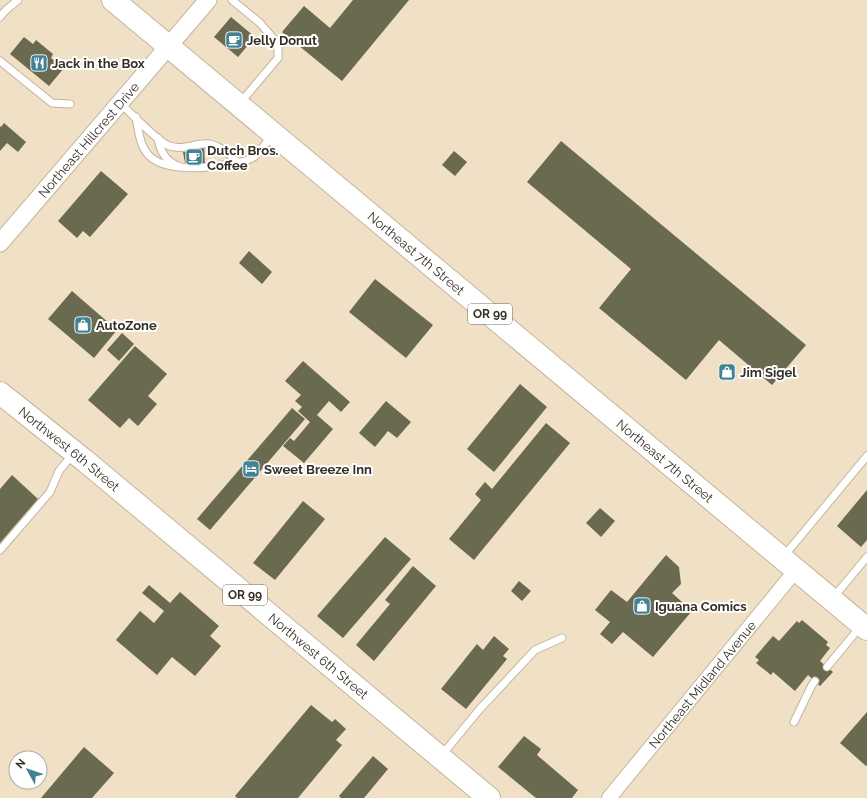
<svg xmlns="http://www.w3.org/2000/svg" width="867" height="798" font-family="Raleway,sans-serif">
<rect width="100%" height="100%" fill="#f0e0c6"/>
<!-- building -->
<g fill="#6a6a50">
<path d="M 353,0 L 409,0 L 342,81 L 282,32 L 304,6 L 330,28 Z"/>
<path d="M 231,17 L 255,37 L 238,57 L 214,37 Z"/>
<path d="M 24,37 L 33,44 L 36,40 L 53,54 L 51,58 L 64,68 L 49,86 L 10,54 Z"/>
<path d="M 4,123 L 26,142 L 18,152 L 7,143 L 0,151 L 0,126 L 1,127 Z"/>
<path d="M 561,141 L 806,345 L 772,385 L 719,340 L 686,380 L 599,308 L 631,269 L 527,182 Z"/>
<path d="M 204,146 L 205,166 L 197,167 L 196,162 L 185,163 L 183,152 L 195,151 L 195,147 Z"/>
<path d="M 454,151 L 467,162 L 455,176 L 442,165 Z"/>
<path d="M 101,171 L 128,194 L 90,237 L 83,231 L 77,238 L 58,221 Z"/>
<path d="M 249,251 L 272,272 L 262,284 L 239,263 Z"/>
<path d="M 375,279 L 433,325 L 406,358 L 349,312 Z"/>
<path d="M 72,291 L 117,330 L 94,358 L 48,319 Z"/>
<path d="M 122,333 L 134,344 L 119,361 L 107,350 Z"/>
<path d="M 135,346 L 167,374 L 148,396 L 157,404 L 138,426 L 129,418 L 120,428 L 88,400 Z"/>
<path d="M 303,361 L 350,402 L 341,412 L 329,401 L 317,415 L 333,429 L 304,463 L 283,446 L 290,438 L 294,441 L 310,422 L 298,411 L 302,407 L 295,401 L 301,395 L 285,381 Z"/>
<path d="M 520,384 L 547,407 L 494,472 L 467,449 Z"/>
<path d="M 386,401 L 411,422 L 397,438 L 388,431 L 375,447 L 359,433 Z"/>
<path d="M 292,408 L 305,419 L 210,530 L 197,519 Z"/>
<path d="M 546,423 L 570,443 L 474,560 L 449,539 L 481,500 L 475,494 L 485,482 L 492,489 Z"/>
<path d="M 12,475 L 38,499 L 0,543 L 0,489 Z"/>
<path d="M 867,490 L 867,540 L 861,547 L 837,526 Z"/>
<path d="M 303,501 L 325,519 L 275,580 L 253,563 Z"/>
<path d="M 600,508 L 615,521 L 601,537 L 586,523 Z"/>
<path d="M 385,537 L 411,559 L 343,638 L 317,616 Z"/>
<path d="M 666,555 L 679,567 L 681,584 L 672,593 L 692,611 L 653,657 L 623,632 L 612,644 L 600,634 L 610,622 L 595,610 L 611,590 L 627,602 Z"/>
<path d="M 413,566 L 436,586 L 374,661 L 356,645 L 390,604 L 385,600 Z"/>
<path d="M 519,581 L 531,591 L 522,601 L 511,591 Z"/>
<path d="M 149,585 L 170,603 L 180,592 L 219,626 L 210,636 L 221,646 L 195,676 L 172,657 L 157,675 L 116,640 L 140,611 L 154,623 L 164,611 L 142,593 Z"/>
<path d="M 802,620 L 828,642 L 826,645 L 830,648 L 820,661 L 833,672 L 820,686 L 808,675 L 795,691 L 773,672 L 771,675 L 756,663 L 759,660 L 755,657 L 773,636 L 779,641 L 797,621 L 799,623 Z"/>
<path d="M 494,636 L 509,649 L 503,656 L 507,659 L 466,709 L 441,689 L 477,644 L 483,650 Z"/>
<path d="M 311,705 L 332,722 L 335,719 L 346,729 L 336,740 L 342,745 L 298,798 L 237,798 L 235,796 Z"/>
<path d="M 867,712 L 867,765 L 866,766 L 840,743 Z"/>
<path d="M 524,736 L 541,749 L 537,755 L 578,790 L 572,798 L 536,798 L 498,767 Z"/>
<path d="M 84,747 L 114,773 L 92,798 L 41,798 Z"/>
<path d="M 373,756 L 388,769 L 364,798 L 341,798 L 339,796 Z"/>
</g>
<g fill="none" stroke-linecap="round" stroke-linejoin="round">
<defs>
<g id="service">
<path d="M 232,0 L 260,23 L 278,44 L 278,58 L 240,103"/>
<path d="M 0,17 L 6,10 L 18,0"/>
<path d="M 0,61 L 52,103 L 70,104"/>
<path d="M 120,103 C 132,114 154,138 167,145 C 181,152 196,142 210,144 C 222,147 230,155 239,163"/>
<path d="M 136,117 C 141,148 144,163 178,167"/>
<path d="M 158,138 C 160,151 165,161 178,166 C 189,171 244,164 254,157 C 260,152 266,142 272,136"/>
<path d="M 0,550 L 50,492 L 59,471 L 73,454"/>
<path d="M 784,556 L 867,456"/>
<path d="M 833,598 L 867,557"/>
<path d="M 827,667 L 860,627"/>
<path d="M 794,722 L 812,685 L 815,681"/>
<path d="M 442,755 L 479,710 L 535,650 L 562,638"/>
</g>
<g id="minor">
<path id="s1" d="M 609,798 L 796,570"/>
</g>
<g id="tertiary">
<path id="s2" d="M 0,243 L 208,0"/>
</g>
<g id="trunk">
<path id="s3" d="M 113,0 L 867,629"/>
<path id="s4" d="M 0,393 L 84,460 L 489,798"/>
</g>
</defs>
<!-- service casing -->
<use href="#service" stroke="#c4b49b" stroke-width="9"/>
<!-- minor casing -->
<use href="#minor" stroke="#c4b49b" stroke-width="16"/>
<!-- tertiary casing -->
<use href="#tertiary" stroke="#c4b49b" stroke-width="19"/>
<!-- trunk casing -->
<use href="#trunk" stroke="#c4b49b" stroke-width="24"/>
<!-- service -->
<use href="#service" stroke="#fff" stroke-width="7"/>
<!-- minor -->
<use href="#minor" stroke="#fff" stroke-width="14"/>
<!-- tertiary -->
<use href="#tertiary" stroke="#fff" stroke-width="17"/>
<!-- trunk -->
<use href="#trunk" stroke="#fff" stroke-width="22"/>
</g>
<!-- icons -->
<defs>
<symbol id="cafe-square" viewBox="-11 -11 22 22"><rect x="-9" y="-9" width="18" height="18" rx="4" fill="#418295" stroke="#fff"/><path d="M-5.5-4.5H6V0H3Q3 3.5 0 3.5H-2.5Q-5.5 3.5-5.5 0ZM3-3.2v2h1.7v-2ZM-6 4.5H4V6H-6Z" fill="#fff"/></symbol>
<symbol id="restaurant-square" viewBox="-11 -11 22 22"><rect x="-9" y="-9" width="18" height="18" rx="4" fill="#418295" stroke="#fff"/><path d="M-5-6h1v4h1v-4h1v4h1v-4h1v5L-1.5 .5V6h-2V.5L-5-1ZM5-6V6H3V1.5H1.5Q1.5-4 5-6Z" fill="#fff"/></symbol>
<symbol id="shop-square" viewBox="-11 -11 22 22"><rect x="-9" y="-9" width="18" height="18" rx="4" fill="#418295" stroke="#fff"/><path d="M-5-2.5h2.3a2.7 3.5 0 0 1 5.4 0H5L5.5 6h-11ZM-1.5-2.5h3a1.5 2.3 0 0 0-3 0Z" fill="#fff"/></symbol>
<symbol id="hotel-square" viewBox="-11 -11 22 22"><rect x="-9" y="-9" width="18" height="18" rx="4" fill="#418295" stroke="#fff"/><path d="M-6-4.5h1.5V1H6V5H4.5V3h-9V5H-6ZM-4 0a1.8 1.8 0 1 1 3.6 0ZM.5 0V-2.5h3Q6-2.5 6 0Z" fill="#fff"/></symbol>
</defs>
<g fill-rule="evenodd">
<use href="#cafe-square" x="224" y="30" width="20" height="20"/>
<use href="#restaurant-square" x="29" y="53" width="20" height="20"/>
<use href="#cafe-square" x="184" y="147" width="20" height="20"/>
<use href="#shop-square" x="73" y="315" width="20" height="20"/>
<use href="#shop-square" x="717" y="362" width="20" height="20"/>
<use href="#hotel-square" x="241" y="459" width="20" height="20"/>
<use href="#shop-square" x="632" y="596" width="20" height="20"/>
</g>
<g text-anchor="middle" stroke-width="4" stroke-linejoin="round" paint-order="stroke">
<!-- shield labels -->
<g fill="#fff" stroke="#726d66" stroke-width="1">
<rect x="468" y="304" width="44" height="20" rx="3"/>
<rect x="223" y="585" width="44" height="20" rx="3"/>
</g>
<g font-size="12" font-weight="bold" fill="#352f25">
<text x="490" y="318">OR 99</text>
<text x="245" y="599">OR 99</text>
</g>
<!-- poi labels -->
<g font-size="13" font-weight="bold" fill="#352f25" stroke="#fff" text-anchor="start">
<text x="247" y="45">Jelly Donut</text>
<text x="52" y="68">Jack in the Box</text>
<text x="207" y="155">Dutch Bros.<tspan x="207" dy="15">Coffee</tspan></text>
<text x="96" y="330">AutoZone</text>
<text x="740" y="377">Jim Sigel</text>
<text x="264" y="474">Sweet Breeze Inn</text>
<text x="655" y="611">Iguana Comics</text>
</g>
<!-- street labels -->
<g font-size="13" fill="#352f25" stroke="#fff">
<text dy="5" stroke="none"><textPath href="#s2" startOffset="136">Northeast Hillcrest Drive</textPath></text>
<text dy="5" stroke="none"><textPath href="#s3" startOffset="395">Northeast 7th Street</textPath></text>
<text dy="5" stroke="none"><textPath href="#s4" startOffset="89">Northwest 6th Street</textPath></text>
<text dy="5" stroke="none"><textPath href="#s3" startOffset="719">Northeast 7th Street</textPath></text>
<text dy="5" stroke="none"><textPath href="#s4" startOffset="413">Northwest 6th Street</textPath></text>
<text dy="5" stroke="none"><textPath href="#s1" startOffset="147">Northeast Midland Avenue</textPath></text>
</g>
</g>
<!-- north arrow -->
<g transform="translate(28 770) rotate(310)"><circle r="19" fill="#ffffff" stroke="#aeaca8"/>
<path d="M0-3L7 15L0 10L-7 15Z" fill="#418295"/>
<text y="-6" font-size="11" font-weight="bold" text-anchor="middle" fill="#352f25">N</text>
</g>
</svg>
